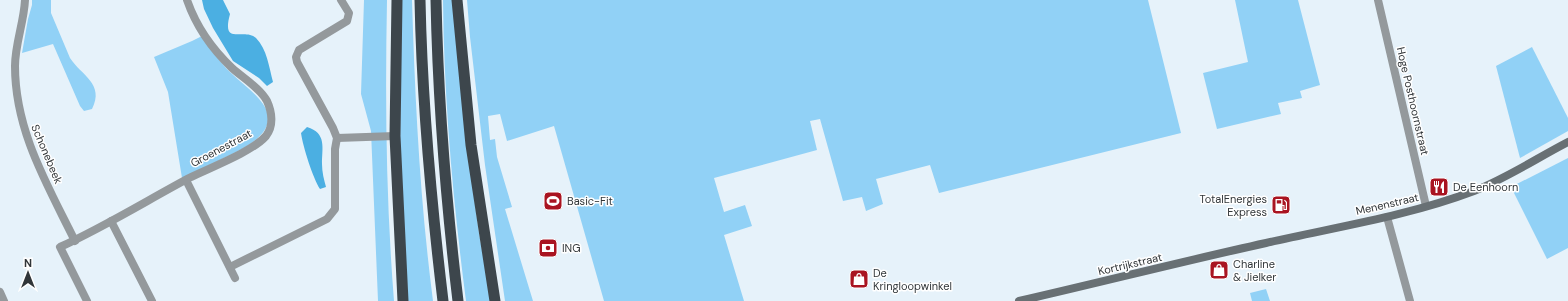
<svg xmlns="http://www.w3.org/2000/svg" width="1568" height="301" font-family="'DM Sans',sans-serif">
<rect width="100%" height="100%" fill="#e6f2fa"/>
<!-- green -->
<g fill="#91d1f6">
<path d="M 32,0 L 51,0 L 51,13 L 70,58 C 81,75 105,84 92,109 L 84,111 L 80,106 L 53,44 L 22,53 L 28,19 L 32,5 Z"/>
<path d="M 364,0 L 387,0 C 385,101 386,201 394,301 L 378,301 L 371,131 L 361,94 Z"/>
<path d="M 401,0 L 412,0 C 415,100 420,201 433,301 L 408,301 L 400,157 Z"/>
<path d="M 443,0 L 453,0 L 466,137 L 479,233 L 491,301 L 466,301 C 453,201 444,101 443,0 Z"/>
<path d="M 467,0 L 1148,0 L 1181,133 L 939,193 L 930,165 L 876,179 L 883,204 L 866,211 L 862,197 L 843,201 L 820,119 L 810,121 L 817,150 L 714,178 L 724,212 L 745,205 L 752,226 L 724,235 L 744,301 L 604,301 L 554,126 L 507,141 L 500,114 L 488,116 L 490,140 L 495,139 L 497,157 L 512,207 L 505,209 L 533,301 L 505,301 L 485,165 L 470,37 Z"/>
<path d="M 1235,0 L 1298,0 L 1320,85 L 1300,91 L 1302,98 L 1278,103 L 1281,114 L 1217,129 L 1203,73 L 1248,62 Z"/>
<path d="M 202,36 C 211,47 219,62 230,72 C 241,83 254,91 263,104 C 283,133 240,150 220,160 C 207,166 194,172 182,178 L 168,92 L 154,57 L 192,41 Z"/>
<path d="M 1532,47 L 1568,118 L 1568,131 L 1520,158 L 1496,66 Z"/>
<path d="M 1568,158 L 1568,248 L 1547,259 L 1511,187 Z"/>
<path d="M 1266,289 L 1270,301 L 1252,301 L 1250,293 Z"/>
</g>
<!-- water -->
<g fill="#4bafe2">
<path d="M 202,0 L 223,0 L 230,14 C 221,47 244,27 256,38 C 267,49 269,67 273,82 L 267,86 L 259,78 L 233,61 L 213,28 L 204,9 Z"/>
<path d="M 307,127 C 327,133 322,148 322,164 C 322,172 324,180 326,187 L 320,189 C 313,178 303,147 301,133 Z"/>
</g>
<g fill="none" stroke-linecap="round" stroke-linejoin="round">
<!-- minor -->
<g stroke="#94999c" stroke-width="8">
<path d="M 25,0 C 24,22 15,44 15,66 C 15,131 47,184 75,241"/>
<path d="M 1378,0 L 1426,206"/>
<path d="M 337,138 L 395,136"/>
<path d="M 186,180 L 235,278"/>
<path d="M 1387,217 L 1410,301"/>
<path d="M 111,221 L 152,301"/>
<path d="M 230,267 L 327,219 L 335,209 L 335,149 L 337,138 L 333,128 L 297,62 L 296,57 L 299,50 L 347,21 L 349,13 L 341,0"/>
<path d="M 0,292 L 4,301"/>
<path d="M 87,301 L 60,247 C 104,227 146,201 189,178 C 209,168 252,152 266,136 C 274,126 272,112 267,101 C 260,88 243,78 232,68 C 212,49 196,26 187,0"/>
</g>
<!-- secondary -->
<path stroke="#687074" stroke-width="8" d="M 1019,301 C 1102,282 1184,261 1266,243 C 1336,227 1408,216 1474,191 C 1507,178 1537,158 1568,142"/>
<!-- trunk -->
<g stroke="#3d464c" stroke-width="11">
<path d="M 397,0 L 395,136 L 403,301"/>
<path d="M 420,0 C 422,101 431,201 443,301"/>
<path d="M 436,0 C 438,101 446,201 458,301"/>
<path d="M 457,0 L 471,145 L 495,301"/>
</g>
</g>
<!-- icons -->
<defs>
<symbol id="restaurant-square" viewBox="-11 -11 22 22"><rect x="-9" y="-9" width="18" height="18" rx="4" fill="#a91421" stroke="#fff"/><path d="M-5-6h1v4h1v-4h1v4h1v-4h1v5L-1.5 .5V6h-2V.5L-5-1ZM5-6V6H3V1.5H1.5Q1.5-4 5-6Z" fill="#fff"/></symbol>
<symbol id="stadium-square" viewBox="-11 -11 22 22"><rect x="-9" y="-9" width="18" height="18" rx="4" fill="#a91421" stroke="#fff"/><path d="M0-5a6.5 5 0 1 0 0 10a6.5 5 0 1 0 0-10ZM-3.5-1.8h7v3.6h-7Z" fill="#fff"/></symbol>
<symbol id="fuel-square" viewBox="-11 -11 22 22"><rect x="-9" y="-9" width="18" height="18" rx="4" fill="#a91421" stroke="#fff"/><path d="M-5.5-6h7V0h2V4h1.3V-2.5L3-4.5l.8-.8L6-3V5H2.5V1h-1V6h-7ZM-4.2-4.7v3.2H.2V-4.7Z" fill="#fff"/></symbol>
<symbol id="bank-square" viewBox="-11 -11 22 22"><rect x="-9" y="-9" width="18" height="18" rx="4" fill="#a91421" stroke="#fff"/><path d="M-6-4H6V4H-6ZM0-2.3a2.3 2.3 0 1 0 0 4.6a2.3 2.3 0 1 0 0-4.6Z" fill="#fff"/></symbol>
<symbol id="shop-square" viewBox="-11 -11 22 22"><rect x="-9" y="-9" width="18" height="18" rx="4" fill="#a91421" stroke="#fff"/><path d="M-5-2.5h2.3a2.7 3.5 0 0 1 5.4 0H5L5.5 6h-11ZM-1.5-2.5h3a1.5 2.3 0 0 0-3 0Z" fill="#fff"/></symbol>
</defs>
<g fill-rule="evenodd">
<use href="#restaurant-square" x="1428" y="176" width="22" height="22"/>
<use href="#stadium-square" x="542" y="190" width="22" height="22"/>
<use href="#fuel-square" x="1270" y="194" width="22" height="22"/>
<use href="#bank-square" x="537" y="237" width="22" height="22"/>
<use href="#shop-square" x="1208" y="259" width="22" height="22"/>
<use href="#shop-square" x="848" y="268" width="22" height="22"/>
</g>
<g text-anchor="middle" stroke-width="3" stroke-linejoin="round" paint-order="stroke">
<!-- street labels -->
<g font-size="11" fill="#313639" stroke="#fff">
<text transform="translate(1413 101) rotate(77)" y="4">Hoge Posthoornstraat</text>
<text transform="translate(221 148) rotate(-28)" y="4">Groenestraat</text>
<text transform="translate(47 154) rotate(67)" y="4">Schonebeek</text>
<text transform="translate(1387 204) rotate(-13)" y="4">Menenstraat</text>
<text transform="translate(1130 264) rotate(-13)" y="4">Kortrijkstraat</text>
</g>
<!-- poi labels -->
<g font-size="11" fill="#313639" stroke="#fff" text-anchor="start">
<text x="1453" y="191">De Eenhoorn</text>
<text x="1267" y="203" text-anchor="end">TotalEnergies<tspan x="1267" dy="13">Express</tspan></text>
<text x="567" y="205">Basic-Fit</text>
<text x="562" y="252">ING</text>
<text x="1233" y="268">Charline<tspan x="1233" dy="13">&amp; Jielker</tspan></text>
<text x="873" y="277">De<tspan x="873" dy="13">Kringloopwinkel</tspan></text>
</g>
</g>
<!-- north arrow -->
<g transform="translate(28 273)" stroke="#ffffff" stroke-width="3" paint-order="stroke">
<path d="M0-3L7 15L0 10L-7 15Z" fill="#313639"/>
<text y="-6" font-size="11" font-weight="bold" text-anchor="middle" fill="#313639">N</text>
</g>
</svg>
